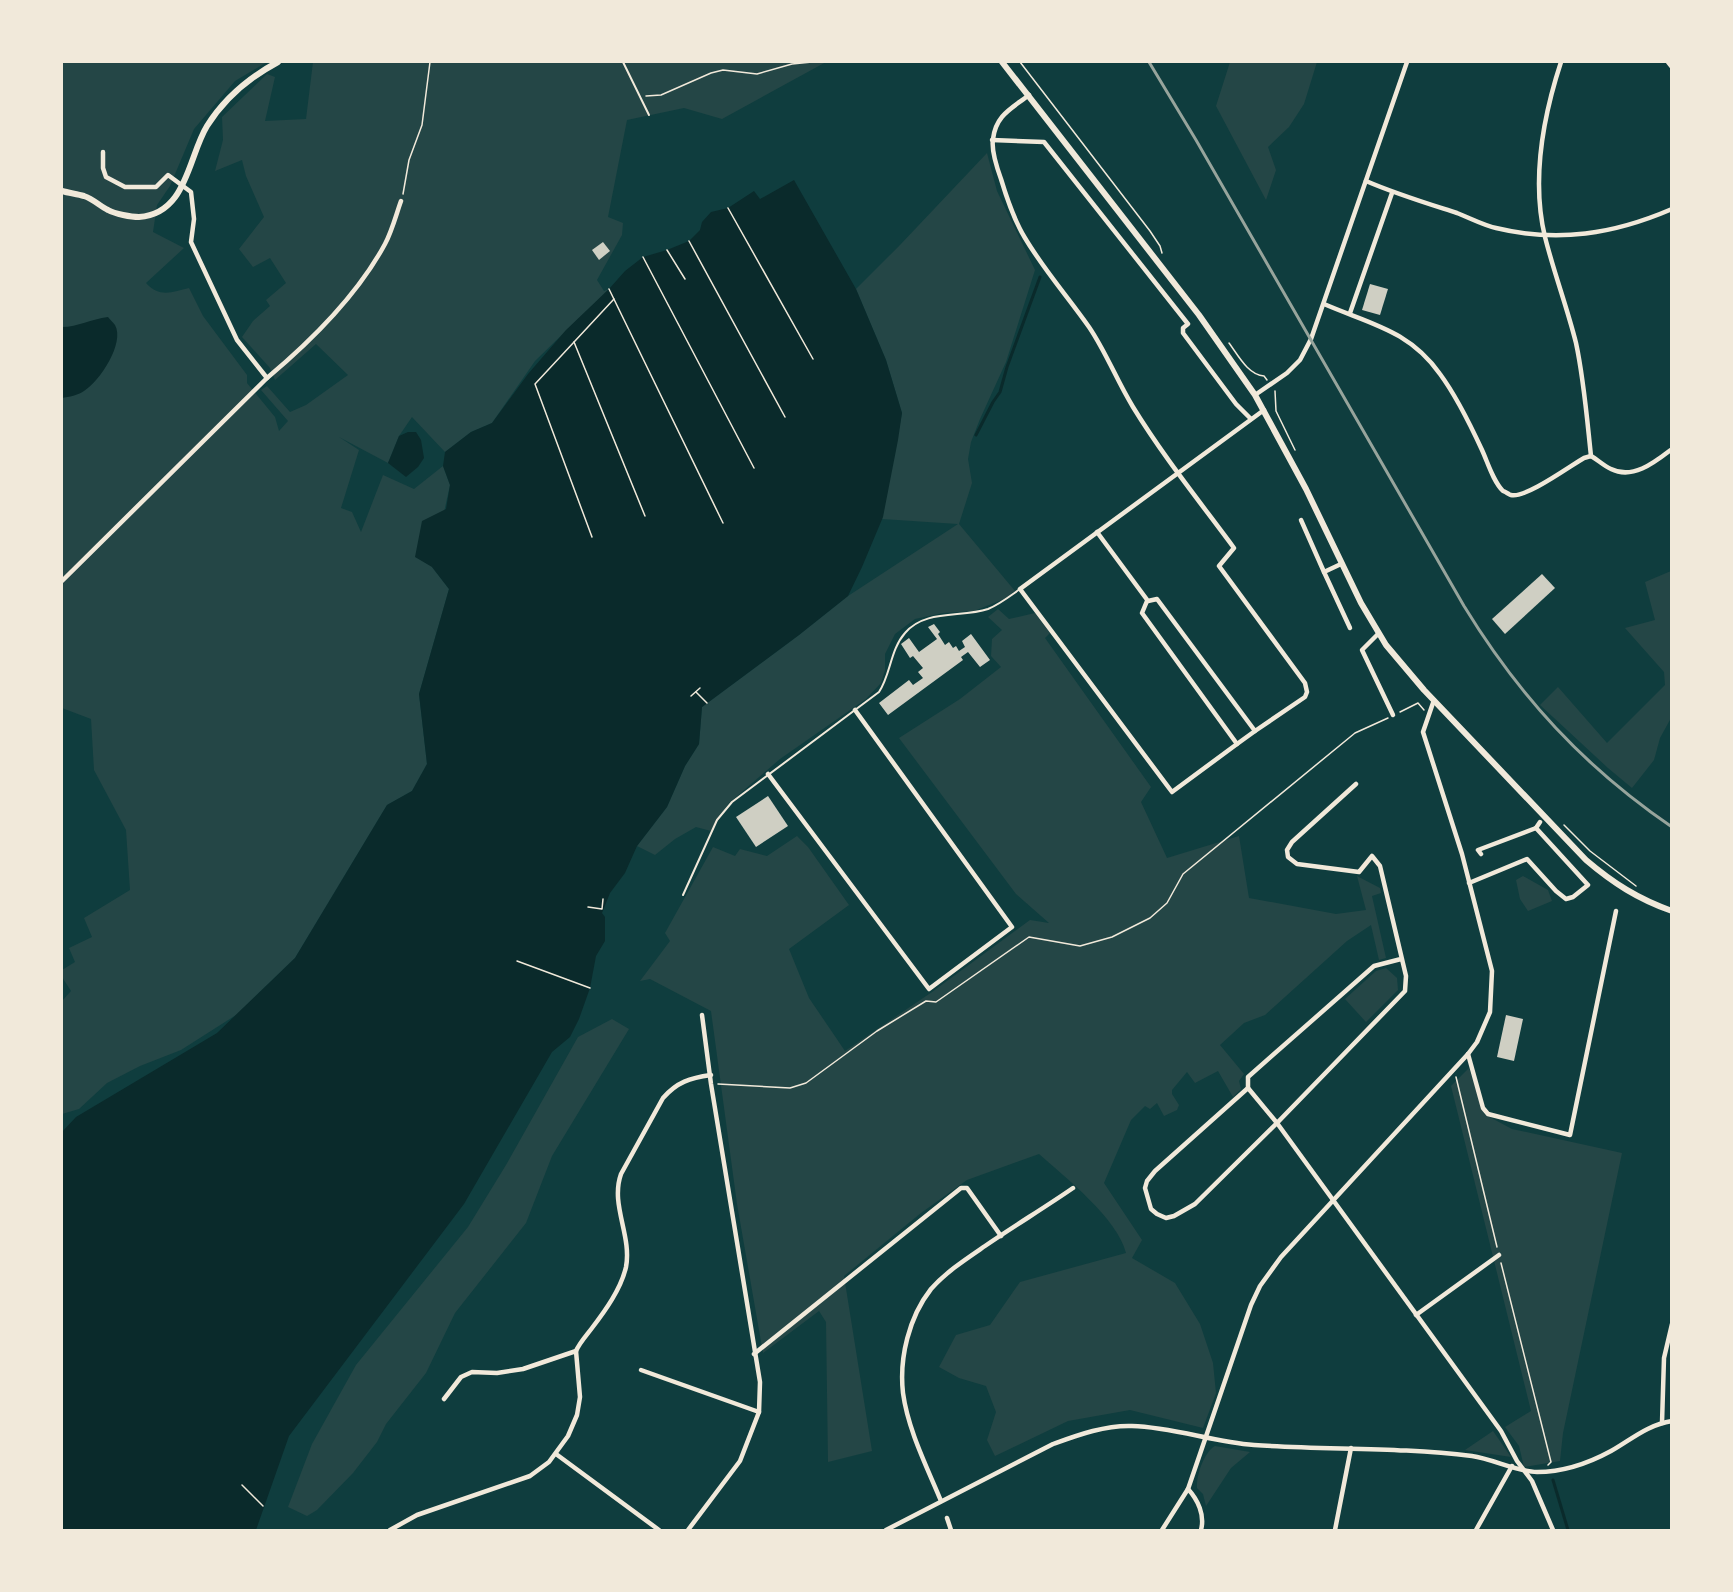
<svg xmlns="http://www.w3.org/2000/svg" width="1733" height="1592" font-family="'Noto Sans',sans-serif">
<rect width="100%" height="100%" fill="#0f3d3e"/>
<!-- green -->
<g fill="#244646">
<path d="M 62,62 L 267,62 L 235,81 L 194,129 L 170,186 L 157,205 L 153,232 L 184,248 L 146,283 C 159,298 173,292 189,288 L 203,316 L 247,375 L 247,383 L 275,417 L 279,431 L 288,421 L 261,390 L 267,386 L 290,412 L 306,405 L 348,375 L 316,344 L 275,380 L 270,368 L 242,337 L 253,321 L 270,306 L 266,300 L 286,283 L 270,258 L 253,267 L 239,249 L 264,217 L 246,176 L 242,160 L 215,171 L 223,140 L 222,117 L 267,74 L 275,77 L 265,121 L 306,119 L 313,62 L 826,62 L 722,119 L 684,108 L 627,120 L 608,217 L 623,223 L 622,235 L 597,280 L 604,291 L 609,289 L 535,361 L 492,423 L 471,432 L 445,452 L 412,417 L 399,436 L 388,463 L 339,437 L 359,450 L 341,508 L 352,512 L 361,532 L 383,475 L 414,489 L 443,466 L 450,485 L 432,567 L 449,589 L 419,694 L 427,764 L 412,791 L 387,805 L 295,958 L 236,1015 L 181,1050 L 140,1066 L 107,1083 L 79,1109 L 62,1114 L 62,1001 L 71,991 L 62,977 L 62,970 L 75,962 L 69,948 L 92,937 L 84,918 L 130,890 L 126,830 L 94,770 L 91,719 L 62,708 Z"/>
<path d="M 1230,62 L 1317,62 L 1304,104 L 1289,127 L 1268,147 L 1276,170 L 1266,200 L 1216,106 Z"/>
<path d="M 987,153 L 997,191 L 1035,270 L 1006,362 L 980,419 L 971,442 L 968,459 L 972,483 L 959,524 L 1015,591 L 1004,599 L 974,611 L 943,613 L 915,619 L 895,634 L 885,654 L 885,670 L 881,683 L 866,699 L 780,759 L 728,804 L 711,831 L 696,827 L 675,839 L 655,855 L 637,846 L 667,807 L 685,766 L 699,744 L 702,707 L 799,635 L 848,596 L 958,524 L 882,519 L 902,413 L 886,360 L 856,289 L 900,245 Z"/>
<path d="M 1671,571 L 1671,718 L 1660,738 L 1654,760 L 1632,788 L 1608,768 L 1540,705 L 1558,687 L 1607,743 L 1665,685 L 1664,672 L 1625,628 L 1655,620 L 1645,582 Z"/>
<path d="M 998,609 L 1009,619 L 1035,613 L 1050,633 L 1045,638 L 1151,787 L 1141,802 L 1167,858 L 1239,836 L 1249,898 L 1336,914 L 1366,910 L 1357,876 L 1380,888 L 1381,893 L 1372,896 L 1386,958 L 1379,960 L 1371,925 L 1347,941 L 1265,1015 L 1244,1023 L 1220,1045 L 1244,1074 L 1239,1081 L 1241,1089 L 1233,1097 L 1218,1071 L 1195,1083 L 1187,1072 L 1172,1090 L 1172,1094 L 1179,1105 L 1177,1110 L 1164,1116 L 1157,1103 L 1150,1109 L 1145,1106 L 1131,1120 L 1104,1183 L 1142,1240 L 1132,1258 L 1175,1283 L 1200,1324 L 1213,1363 L 1216,1393 L 1203,1428 L 1130,1410 L 1068,1421 L 995,1456 L 987,1440 L 996,1412 L 986,1386 L 959,1378 L 939,1367 L 956,1335 L 990,1325 L 1020,1282 L 1126,1253 C 1118,1219 1065,1177 1039,1154 L 967,1180 L 921,1213 L 844,1276 L 872,1451 L 828,1462 L 826,1322 L 819,1311 L 763,1353 L 737,1204 L 711,1011 L 650,979 L 640,981 L 670,941 L 665,933 L 713,847 L 735,856 L 740,849 L 767,856 L 797,836 L 808,847 L 849,905 L 789,949 L 809,998 L 845,1051 L 932,992 L 1030,920 L 1049,923 L 1016,894 L 899,738 L 960,699 L 1001,667 L 991,656 L 992,639 L 1002,630 L 988,617 Z"/>
<path d="M 1523,876 L 1548,890 L 1552,901 L 1528,911 L 1520,899 L 1516,880 Z"/>
<path d="M 1386,968 L 1397,978 L 1398,990 L 1366,1022 L 1345,999 L 1376,971 Z"/>
<path d="M 612,1019 L 629,1029 L 552,1156 L 526,1223 L 455,1313 L 426,1373 L 386,1424 L 377,1442 L 353,1473 L 317,1510 L 307,1516 L 288,1507 L 312,1444 L 356,1365 L 468,1227 L 506,1165 L 578,1037 Z"/>
<path d="M 1469,1068 L 1484,1114 L 1512,1129 L 1622,1153 L 1563,1433 L 1560,1461 L 1524,1467 L 1519,1446 L 1505,1427 L 1531,1411 L 1451,1086 Z"/>
<path d="M 1493,1431 L 1511,1457 L 1465,1450 Z"/>
<path d="M 1215,1446 L 1250,1452 L 1231,1468 L 1206,1506 L 1203,1494 L 1197,1488 C 1196,1476 1204,1452 1215,1446 Z"/>
</g>
<!-- water -->
<g fill="#0a2a2b">
<path d="M 794,180 L 856,289 L 886,360 L 902,413 L 898,440 L 883,517 L 862,567 L 848,596 L 799,635 L 702,707 L 699,744 L 685,766 L 667,807 L 637,846 L 625,873 L 610,893 L 602,913 L 605,917 L 605,941 L 596,956 L 590,988 L 579,1019 L 570,1037 L 552,1052 L 464,1204 L 289,1436 L 256,1530 L 62,1530 L 62,1132 L 76,1117 L 217,1033 L 295,958 L 387,805 L 412,791 L 427,764 L 419,694 L 449,589 L 432,567 L 415,557 L 422,521 L 446,509 L 450,485 L 443,466 L 445,452 L 471,432 L 492,423 L 528,374 L 566,330 L 609,289 L 625,271 L 643,257 L 667,250 L 689,241 L 700,230 L 702,222 L 711,212 L 728,208 L 754,191 L 760,199 Z"/>
<path d="M 108,317 C 110,320 113,322 115,325 C 125,343 100,381 84,391 C 78,395 69,397 62,398 L 62,327 C 78,327 91,319 108,317 Z"/>
<path d="M 408,432 L 416,432 L 421,440 L 424,458 L 418,467 L 406,477 L 388,463 L 399,436 Z"/>
</g>
<g fill="none" stroke-linecap="round" stroke-linejoin="round">
<!-- stream -->
<g stroke="#0a2a2b" stroke-width="3">
<path d="M 976,435 L 993,402 L 1000,392 L 1007,367 L 1040,277"/>
<path d="M 1553,1480 L 1568,1530"/>
</g>
</g>
<!-- building -->
<g fill="#cfcfc3">
<path d="M 603,242 L 610,251 L 599,260 L 592,250 Z"/>
<path d="M 1370,284 L 1388,289 L 1380,315 L 1362,310 Z"/>
<path d="M 1542,574 L 1555,588 L 1505,634 L 1492,619 Z"/>
<path d="M 934,624 L 940,632 L 938,634 L 945,645 L 949,642 L 953,648 L 956,646 L 959,651 L 965,647 L 962,641 L 971,634 L 990,660 L 980,667 L 968,652 L 961,657 L 963,660 L 888,715 L 879,703 L 909,680 L 913,685 L 923,678 L 918,672 L 923,668 L 913,656 L 910,658 L 901,644 L 909,638 L 919,652 L 937,639 L 928,627 Z"/>
<path d="M 768,796 L 788,826 L 756,847 L 736,817 Z"/>
<path d="M 1506,1015 L 1523,1019 L 1514,1061 L 1497,1057 Z"/>
</g>
<g fill="none" stroke-linecap="round" stroke-linejoin="round">
<!-- path -->
<g stroke="#f1e9da" stroke-width="1.5">
<path d="M 1020,62 L 1150,231 L 1160,246 L 1162,253"/>
<path d="M 646,96 L 661,95 L 711,73 L 723,70 L 757,74 L 792,64 L 812,62"/>
<path d="M 403,194 L 409,160 L 422,125 L 430,62"/>
<path d="M 728,208 L 813,359"/>
<path d="M 689,241 L 785,417"/>
<path d="M 667,250 L 685,279"/>
<path d="M 643,257 L 754,468"/>
<path d="M 609,289 L 723,523"/>
<path d="M 574,342 L 645,516"/>
<path d="M 1229,343 C 1238,355 1248,375 1264,376 L 1267,380"/>
<path d="M 1275,391 L 1276,411 L 1295,450"/>
<path d="M 592,537 L 535,384 L 614,299"/>
<path d="M 696,692 L 707,703"/>
<path d="M 691,696 L 700,688"/>
<path d="M 1400,712 L 1418,703 L 1424,710"/>
<path d="M 1564,825 L 1590,851 L 1636,886"/>
<path d="M 588,907 L 602,909 L 603,899"/>
<path d="M 517,961 L 590,988"/>
<path d="M 1456,1077 L 1497,1247"/>
<path d="M 718,1084 L 790,1088 L 806,1083 L 877,1031 L 926,1001 L 936,1002 L 1029,937 L 1080,946 L 1112,937 L 1150,918 L 1167,903 L 1183,874 L 1355,733 L 1388,718"/>
<path d="M 1501,1263 L 1551,1462 L 1548,1465"/>
<path d="M 242,1485 L 263,1506"/>
</g>
<!-- service -->
<g stroke="#f1e9da" stroke-width="2">
<path d="M 623,62 L 649,115"/>
<path d="M 683,895 L 717,820 L 732,802 L 879,692 C 891,674 890,650 905,633 C 925,609 961,618 988,609 C 1000,604 1010,596 1020,589"/>
</g>
<!-- minor -->
<g stroke="#f1e9da" stroke-width="4.5">
<path d="M 1561,62 C 1543,117 1531,179 1545,237 C 1554,273 1567,307 1576,343 C 1584,380 1587,419 1591,456"/>
<path d="M 1668,62 L 1672,67"/>
<path d="M 1029,95 C 1011,109 996,115 993,139 C 991,151 997,168 1001,179 C 1007,199 1014,220 1025,238 C 1044,270 1068,297 1089,327 C 1106,352 1117,381 1133,407 C 1163,456 1200,502 1234,548 L 1219,566 L 1305,683 L 1307,692 L 1305,697 L 1255,731 L 1157,599 L 1148,601 L 1097,532"/>
<path d="M 992,140 L 1044,142 L 1188,324 L 1183,328 L 1183,333 L 1236,404 L 1251,419"/>
<path d="M 103,152 L 103,168 L 106,177 L 125,187 L 156,187 L 168,175 L 191,192 L 194,219 L 191,242 L 237,340 L 267,378"/>
<path d="M 1366,181 C 1396,194 1426,203 1457,213 C 1470,218 1483,225 1496,228 C 1558,243 1614,234 1672,209"/>
<path d="M 1324,304 C 1370,324 1409,330 1440,374 C 1457,397 1470,424 1482,450 C 1488,463 1493,481 1503,491 C 1504,491 1510,495 1511,495 C 1525,499 1570,466 1584,458 L 1591,456 C 1598,460 1604,466 1611,469 C 1633,480 1655,462 1672,449"/>
<path d="M 1350,313 L 1392,193"/>
<path d="M 1255,395 L 1287,373 L 1300,360 L 1311,339 L 1407,62"/>
<path d="M 1301,520 L 1324,572"/>
<path d="M 1341,564 L 1324,572 L 1350,628"/>
<path d="M 62,581 L 267,378 C 310,342 358,294 385,244 C 392,231 396,215 401,201"/>
<path d="M 1147,601 L 1142,613 L 1237,744 L 1172,792 L 1020,589 L 1264,410"/>
<path d="M 1378,634 L 1362,650 L 1393,715"/>
<path d="M 1237,744 L 1255,731"/>
<path d="M 768,774 L 929,989 L 1012,927 L 855,710"/>
<path d="M 1356,784 L 1292,842 L 1287,850 L 1288,857 L 1297,864 L 1359,872 L 1372,856 L 1380,866 L 1406,976 L 1405,991 L 1277,1123 L 1195,1204 L 1174,1216 L 1166,1218 L 1157,1214 L 1151,1209 L 1145,1188 L 1147,1181 L 1155,1171 L 1248,1088 L 1248,1077 L 1374,966 L 1401,959"/>
<path d="M 1481,854 L 1478,850 L 1536,828 L 1540,822"/>
<path d="M 1469,883 L 1527,859 L 1556,891 L 1566,899 L 1573,897 L 1588,885 L 1536,828"/>
<path d="M 1468,1054 L 1483,1108 L 1488,1114 L 1570,1135 L 1616,911"/>
<path d="M 1248,1088 L 1277,1123 L 1501,1431 L 1517,1461 L 1532,1481 L 1553,1530"/>
<path d="M 1416,1315 L 1499,1255"/>
<path d="M 754,1354 L 961,1188 L 967,1188 L 1001,1236"/>
<path d="M 641,1370 L 759,1412"/>
<path d="M 444,1399 L 461,1377 L 472,1372 L 497,1373 L 523,1369 L 576,1351 C 580,1342 586,1336 592,1328 C 605,1311 621,1289 626,1267 C 632,1235 610,1205 621,1174 L 663,1098 C 677,1082 690,1078 711,1075"/>
<path d="M 1662,1423 L 1664,1358 L 1672,1324"/>
<path d="M 556,1454 L 659,1530"/>
<path d="M 1188,1489 C 1198,1500 1205,1515 1201,1530"/>
<path d="M 941,1501 C 927,1467 908,1430 903,1393 C 899,1358 909,1317 931,1289 C 946,1272 966,1259 985,1246 C 1014,1226 1044,1208 1073,1188"/>
<path d="M 947,1518 L 951,1530"/>
<path d="M 390,1530 L 417,1515 L 530,1476 L 549,1462 L 568,1436 L 577,1415 L 580,1397 L 576,1351"/>
<path d="M 688,1530 L 740,1461 L 759,1412 L 760,1382 L 711,1084 L 702,1015"/>
<path d="M 886,1530 L 1053,1444 C 1078,1435 1105,1425 1132,1426 C 1173,1427 1213,1442 1254,1445 C 1326,1450 1399,1447 1472,1456 C 1493,1459 1518,1472 1537,1472 C 1563,1472 1589,1463 1611,1451 C 1632,1439 1647,1425 1672,1421"/>
<path d="M 1162,1530 L 1188,1489 L 1251,1305 L 1260,1286 L 1281,1257 L 1468,1054 L 1477,1042 L 1490,1012 L 1492,971 L 1462,854 L 1423,732 L 1434,700"/>
<path d="M 1335,1530 L 1351,1448"/>
<path d="M 1476,1530 L 1512,1466"/>
</g>
<!-- tertiary -->
<g stroke="#f1e9da" stroke-width="6">
<path d="M 1002,62 L 1199,315 L 1255,395 L 1306,489 L 1361,603 L 1386,645 L 1424,690 L 1586,860 C 1613,883 1638,899 1672,911"/>
<path d="M 62,191 C 69,193 77,194 84,196 C 93,199 100,206 108,210 C 115,214 131,217 139,217 C 187,214 188,157 207,126 C 224,99 250,77 278,62"/>
</g>
<!-- rail -->
<path stroke="#97a49c" stroke-width="3" d="M 1149,62 L 1196,140 L 1464,606 C 1519,696 1584,767 1672,827"/>
</g>
<!-- border -->
<rect width="1733" height="1592" fill="none" stroke="#f1e9da" stroke-width="126"/>
</svg>
